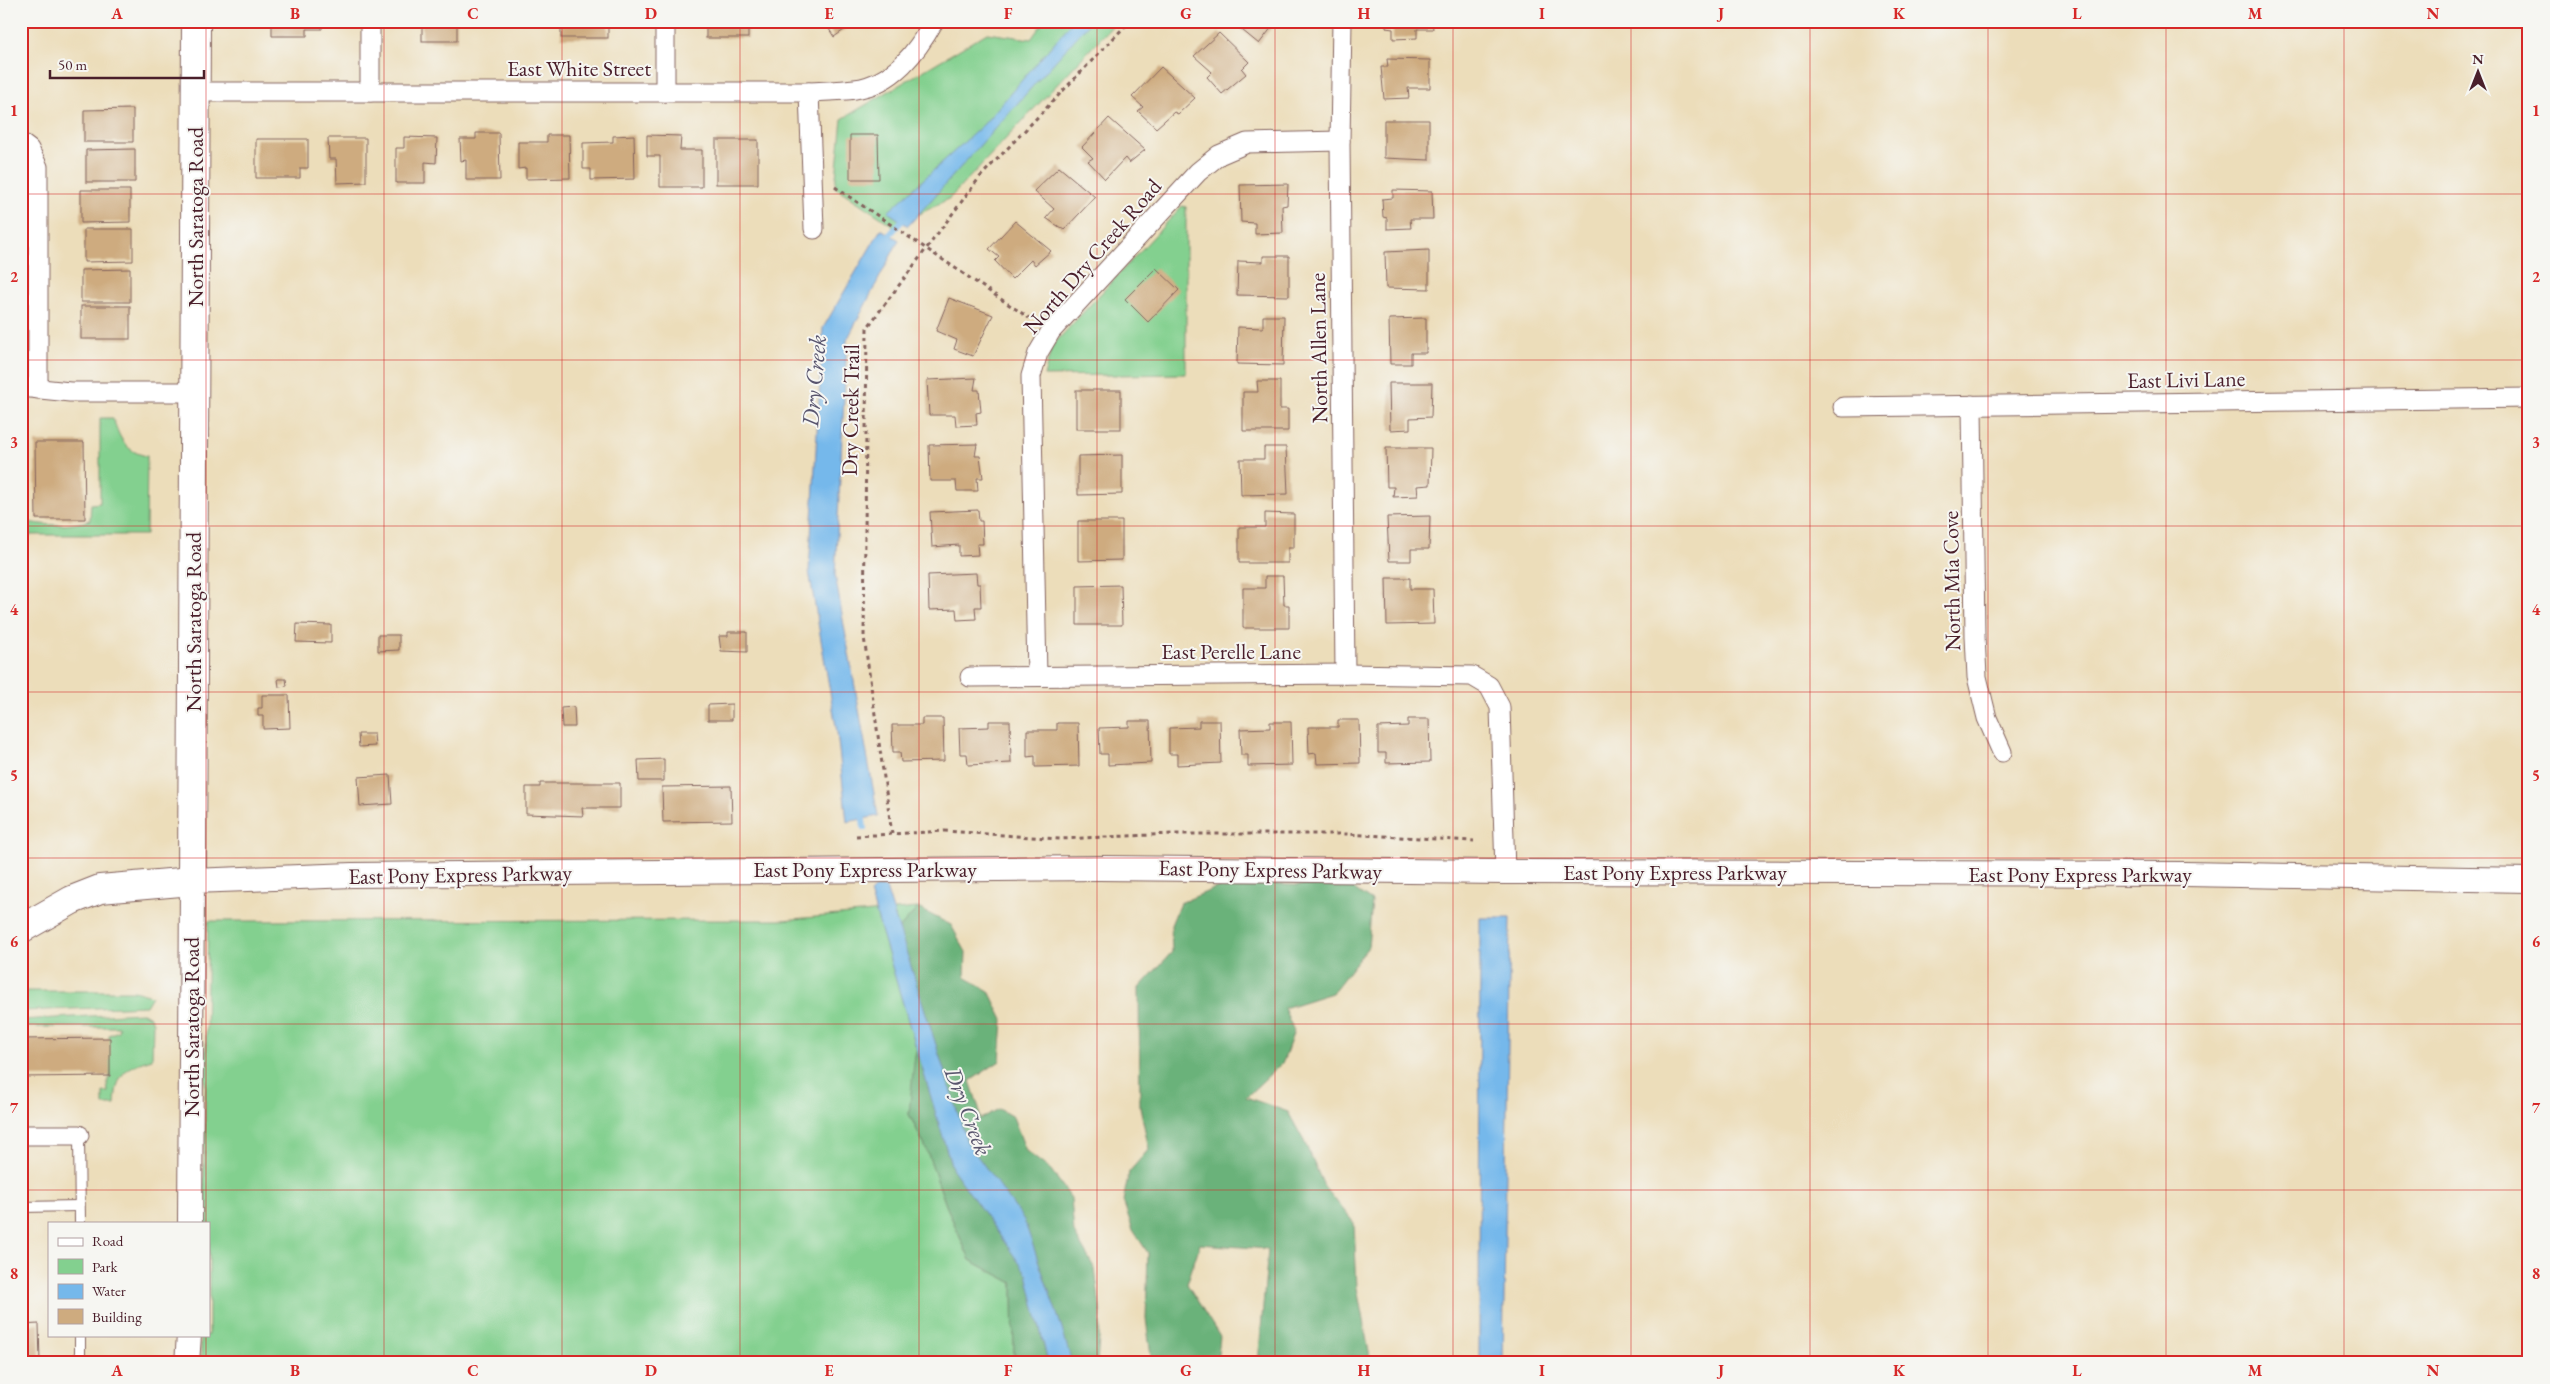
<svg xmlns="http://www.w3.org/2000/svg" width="2550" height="1384" font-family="'EB Garamond',serif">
<rect width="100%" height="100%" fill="#f6f6f2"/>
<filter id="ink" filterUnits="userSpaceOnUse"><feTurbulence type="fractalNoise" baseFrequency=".02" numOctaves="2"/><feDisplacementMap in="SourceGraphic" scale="10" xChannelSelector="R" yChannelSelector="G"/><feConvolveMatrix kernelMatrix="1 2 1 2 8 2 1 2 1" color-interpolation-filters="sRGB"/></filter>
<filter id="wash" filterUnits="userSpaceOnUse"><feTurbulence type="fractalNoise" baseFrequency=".0096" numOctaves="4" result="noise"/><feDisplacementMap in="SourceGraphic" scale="20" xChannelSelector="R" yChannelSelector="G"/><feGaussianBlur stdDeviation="1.12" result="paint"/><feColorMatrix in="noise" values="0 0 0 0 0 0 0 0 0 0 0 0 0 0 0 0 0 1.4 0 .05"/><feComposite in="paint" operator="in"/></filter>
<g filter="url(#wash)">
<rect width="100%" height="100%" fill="#ecddba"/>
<!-- green -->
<g fill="#83d08f" stroke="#66785d">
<path d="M 1044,21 L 1117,21 L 950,198 L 895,227 L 835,187 L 842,119 L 987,33 L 1031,39 Z"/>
<path d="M 1182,206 L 1186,207 L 1186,374 L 1044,376 L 1052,346 Z"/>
<path d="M 100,418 L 113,418 C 119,437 125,452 147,456 L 146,535 L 21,535 L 21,520 C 40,526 72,527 90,520 L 91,504 L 100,503 Z"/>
<path d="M 918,908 L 894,934 L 924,1010 L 909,1114 L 926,1148 L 946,1205 L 970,1260 L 1013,1283 L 1014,1363 L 201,1363 L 201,1335 L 209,1335 L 209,1223 L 203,1223 L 208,921 L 782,920 Z"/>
<path d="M 21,991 L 134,991 L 152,996 L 146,1006 L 21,1011 Z"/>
<path d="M 142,1013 L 149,1016 L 153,1023 L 152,1059 C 124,1067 116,1075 115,1105 L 103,1105 L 103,1092 L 108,1092 L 107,1083 L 110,1076 L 109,1035 L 118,1031 L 119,1027 L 21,1027 L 21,1020 Z"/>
</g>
<!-- forest -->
<g fill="#6ab27a" stroke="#5a6852">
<path d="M 1228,883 L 1351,887 L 1372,901 L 1368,947 L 1332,993 L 1284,1008 L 1294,1031 L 1283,1062 L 1246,1097 L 1288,1112 L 1304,1141 L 1324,1186 L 1354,1223 L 1357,1288 L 1371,1363 L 1258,1363 L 1268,1249 L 1200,1244 L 1187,1284 L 1220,1337 L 1217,1363 L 1155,1363 L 1151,1356 L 1146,1319 L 1148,1253 L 1133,1230 L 1123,1201 L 1129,1172 L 1149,1149 L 1140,1107 L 1139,988 L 1172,952 L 1171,925 L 1180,903 Z"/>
<path d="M 918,908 L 951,925 L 966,952 L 965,977 L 989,991 L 1003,1020 L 1000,1061 L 970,1081 L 979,1108 L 980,1119 L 999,1109 L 1013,1117 L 1026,1151 L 1051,1170 L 1071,1198 L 1074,1233 L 1095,1269 L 1101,1315 L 1097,1363 L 1014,1363 L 1013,1283 L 970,1260 L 946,1205 L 926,1148 L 909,1114 L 914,1062 L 924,1010 L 894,934 Z"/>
</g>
<!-- water -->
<g fill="#75b8eb" stroke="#606c8b">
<path d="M 1073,21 L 1091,21 L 908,226 L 888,212 L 984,124 Z"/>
<path d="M 881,229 L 899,240 L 847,340 L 835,575 L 878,816 L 847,822 L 837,732 L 809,571 L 823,328 Z"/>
<path d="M 876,887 L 886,888 L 967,1142 L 1024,1220 L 1060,1322 L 1072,1363 L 1048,1363 L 1027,1274 L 952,1168 L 870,893 Z"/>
<path d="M 1480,918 L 1510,918 L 1503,1363 L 1479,1363 Z"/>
</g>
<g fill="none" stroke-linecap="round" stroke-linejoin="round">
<!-- stream -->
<g stroke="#75b8eb" stroke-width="6">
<path d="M 886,239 L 907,215"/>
<path d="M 862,812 L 864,828"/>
</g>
</g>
<g id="blocks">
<!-- building -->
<g fill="#ceab7f">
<path d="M 272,21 L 322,21 L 322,29 L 307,29 L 307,36 L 272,36 Z"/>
<rect x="422" y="21" width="35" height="20"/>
<rect x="561" y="21" width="47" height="17"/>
<rect x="706" y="21" width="42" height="17"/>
<path d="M 824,21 L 857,21 L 834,37 Z"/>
<path d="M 985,21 L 1006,21 L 1006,25 Z"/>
<path d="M 1231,21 L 1266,21 L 1272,27 L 1259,44 Z"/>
<path d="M 1386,21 L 1432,21 L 1433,29 L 1417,29 L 1417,38 L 1393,39 L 1393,29 L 1386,28 Z"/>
<path d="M 1219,33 L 1249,62 L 1242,69 L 1246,74 L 1222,94 L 1207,77 L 1212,72 L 1194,56 Z"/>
<path d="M 1387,59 L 1430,60 L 1430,88 L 1408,88 L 1409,98 L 1384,99 L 1381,67 L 1388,67 Z"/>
<path d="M 1161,67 L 1195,98 L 1178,114 L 1174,112 L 1156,128 L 1138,111 L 1143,107 L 1132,97 Z"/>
<path d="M 133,109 L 133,142 L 84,142 L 84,110 Z"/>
<path d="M 1109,118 L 1145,150 L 1129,163 L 1125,158 L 1105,179 L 1088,161 L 1093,158 L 1082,147 Z"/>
<path d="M 1384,120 L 1429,120 L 1429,160 L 1384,158 Z"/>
<path d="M 476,133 L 499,133 L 500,180 L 466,180 L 466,160 L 461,161 L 460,139 L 476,139 Z"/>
<path d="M 547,135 L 569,135 L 570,178 L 526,179 L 526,168 L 518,169 L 518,142 L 547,142 Z"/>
<path d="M 634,135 L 635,179 L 591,180 L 591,169 L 583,169 L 583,143 L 613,142 L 613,136 Z"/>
<path d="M 647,135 L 681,136 L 680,150 L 702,150 L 702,187 L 660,187 L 660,156 L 647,156 Z"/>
<path d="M 850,135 L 878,135 L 879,179 L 850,179 Z"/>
<path d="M 404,137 L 437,138 L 436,163 L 425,162 L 425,183 L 396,183 L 396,148 L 404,148 Z"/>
<path d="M 328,138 L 366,138 L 366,182 L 337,183 L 336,159 L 329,159 Z"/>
<path d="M 256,139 L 308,139 L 308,168 L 300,168 L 300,178 L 256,178 Z"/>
<rect x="716" y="140" width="42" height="44"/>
<path d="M 135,149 L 135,182 L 86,182 L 86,150 Z"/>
<path d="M 1059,167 L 1095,197 L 1064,230 L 1046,218 L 1054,209 L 1034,191 Z"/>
<path d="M 1288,184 L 1287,205 L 1282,206 L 1283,233 L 1255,234 L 1255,223 L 1241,222 L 1240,185 Z"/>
<path d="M 81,190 L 130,190 L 130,222 L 81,223 Z"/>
<path d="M 1393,190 L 1432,191 L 1433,219 L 1410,219 L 1411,228 L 1387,229 L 1387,218 L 1383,217 L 1382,199 L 1393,198 Z"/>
<path d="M 1015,221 L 1051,251 L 1035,265 L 1031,260 L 1012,279 L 995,261 L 999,257 L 989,249 Z"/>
<path d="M 84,229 L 133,229 L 133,261 L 84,262 Z"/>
<path d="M 1429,250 L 1429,289 L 1386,288 L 1385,252 Z"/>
<path d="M 1263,256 L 1289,256 L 1289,296 L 1237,295 L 1238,261 L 1263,262 Z"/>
<path d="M 1156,268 L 1179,290 L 1148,322 L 1125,299 Z"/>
<path d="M 130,269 L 130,302 L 81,302 L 81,270 Z"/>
<path d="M 949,298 L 993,315 L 973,356 L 954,349 L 957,340 L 936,331 Z"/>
<rect x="81" y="306" width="49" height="33"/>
<path d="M 1263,316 L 1284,316 L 1283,365 L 1237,364 L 1238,327 L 1263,328 Z"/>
<path d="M 1426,318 L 1426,353 L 1411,353 L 1411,364 L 1390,364 L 1389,319 Z"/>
<path d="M 976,378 L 974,390 L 979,390 L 981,412 L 976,413 L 977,425 L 956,426 L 955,415 L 929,415 L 927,380 Z"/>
<path d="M 1257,381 L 1280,381 L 1280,409 L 1288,409 L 1288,431 L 1243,431 L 1243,392 L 1258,392 Z"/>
<path d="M 1389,383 L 1432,383 L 1431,417 L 1410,418 L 1410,429 L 1390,430 Z"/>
<rect x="1076" y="390" width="45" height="39"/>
<path d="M 35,442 L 84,442 L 85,519 L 36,519 Z"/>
<path d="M 977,444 L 975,456 L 980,456 L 983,478 L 977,478 L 978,491 L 957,491 L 956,481 L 930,481 L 929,445 Z"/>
<path d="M 1264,447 L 1286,447 L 1288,494 L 1241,495 L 1240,459 L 1264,459 Z"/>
<path d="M 1386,448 L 1431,448 L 1430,485 L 1417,486 L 1418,496 L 1393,497 L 1394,487 L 1387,487 Z"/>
<path d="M 1122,455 L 1122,494 L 1078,495 L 1078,456 Z"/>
<path d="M 978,510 L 979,521 L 982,521 L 983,544 L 977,544 L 978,555 L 959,556 L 959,545 L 932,547 L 930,512 Z"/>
<path d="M 1265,513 L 1294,514 L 1294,548 L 1288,548 L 1288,563 L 1239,563 L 1239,527 L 1265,527 Z"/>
<path d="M 1430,516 L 1429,549 L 1411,549 L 1411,561 L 1389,561 L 1387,517 Z"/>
<path d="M 1078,521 L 1122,521 L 1122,560 L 1078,561 Z"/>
<path d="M 976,573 L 977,584 L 980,584 L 981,607 L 975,607 L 976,619 L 957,620 L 956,609 L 929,610 L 928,575 Z"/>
<path d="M 1265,576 L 1283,576 L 1284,605 L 1289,605 L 1289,628 L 1243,628 L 1243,588 L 1265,588 Z"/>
<path d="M 1386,578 L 1410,578 L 1410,589 L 1433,589 L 1434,624 L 1387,625 Z"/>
<path d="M 1121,585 L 1122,625 L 1077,625 L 1077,586 Z"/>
<path d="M 297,624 L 331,625 L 331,643 L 296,642 Z"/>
<path d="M 728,632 L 747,632 L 747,652 L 721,651 L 719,636 L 728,636 Z"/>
<path d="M 378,635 L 399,635 L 399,650 L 378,651 Z"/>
<path d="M 278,679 L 286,679 L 287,686 L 279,687 Z"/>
<path d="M 262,695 L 289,695 L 290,728 L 263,729 L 263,716 L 258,716 L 258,708 L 262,708 Z"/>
<path d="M 732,704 L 732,720 L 708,720 L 708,705 Z"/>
<path d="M 574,707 L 575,727 L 562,727 L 561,708 Z"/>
<path d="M 922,718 L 943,718 L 944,761 L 901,762 L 900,752 L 893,752 L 892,725 L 922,725 Z"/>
<path d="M 1408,719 L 1429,719 L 1430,762 L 1386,763 L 1386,753 L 1378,753 L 1378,727 L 1408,726 Z"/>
<path d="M 1338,720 L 1359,720 L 1360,763 L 1317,764 L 1316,753 L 1309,754 L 1308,727 L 1338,727 Z"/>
<path d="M 989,721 L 1010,721 L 1011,763 L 968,765 L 967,754 L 960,754 L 959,728 L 989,727 Z"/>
<path d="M 1129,721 L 1150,721 L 1151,763 L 1108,765 L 1108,754 L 1100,754 L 1099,728 L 1129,727 Z"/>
<path d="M 1199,721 L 1220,721 L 1221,763 L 1177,765 L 1177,754 L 1169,754 L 1169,728 L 1199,727 Z"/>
<path d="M 1270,722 L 1291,722 L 1292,765 L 1248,766 L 1248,755 L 1241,755 L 1240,729 L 1270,728 Z"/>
<path d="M 1057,723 L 1078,723 L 1079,766 L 1035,767 L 1035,756 L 1027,757 L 1027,730 L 1057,730 Z"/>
<path d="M 358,734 L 374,734 L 375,746 L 359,747 Z"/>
<path d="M 664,759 L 664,781 L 639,781 L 638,760 Z"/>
<path d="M 390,775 L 392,804 L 360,806 L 358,777 Z"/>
<path d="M 540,783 L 620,783 L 620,808 L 582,808 L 583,816 L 526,814 L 526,787 L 540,787 Z"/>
<path d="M 731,786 L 732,821 L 663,822 L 662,787 Z"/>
<path d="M 110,1038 L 110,1076 L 21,1077 L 21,1039 Z"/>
<path d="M 39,1324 L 40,1363 L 21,1363 L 21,1325 Z"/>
</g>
</g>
</g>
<g filter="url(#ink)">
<use href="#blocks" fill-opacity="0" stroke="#83625d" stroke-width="1"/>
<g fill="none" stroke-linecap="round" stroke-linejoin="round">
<defs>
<g id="service">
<path d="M 79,1135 L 80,1223"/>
<path d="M 21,1207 L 79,1206"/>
<path d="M 80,1335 L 80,1363"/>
</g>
<g id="minor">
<path d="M 665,21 L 665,92"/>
<path d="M 1342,21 L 1340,141 L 1345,674"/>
<path d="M 196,92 L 809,92 C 824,91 840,91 855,89 C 893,84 917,52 934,21"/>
<path d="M 370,92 L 370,21"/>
<path d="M 809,92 L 814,229"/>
<path d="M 21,143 L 29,149 L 38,167 L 38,389"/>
<path d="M 21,387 L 70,392 L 194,392"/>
<path d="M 1972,405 L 1975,636 L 1977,677 L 1987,718 L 2002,752"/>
<path d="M 1843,407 L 2529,398"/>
<path d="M 1037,676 L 1031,376 L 1038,353 L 1051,331 L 1198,172 L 1219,155 L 1247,143 L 1340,141"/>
<path d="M 970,677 L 1345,674 L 1472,676 L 1489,686 L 1500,707 L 1505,872"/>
<path d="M 21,1135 L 79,1135"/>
</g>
<g id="tertiary">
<path d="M 190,1223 L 192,881 L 352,875 L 1099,868 L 1505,872 L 2185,874 L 2529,880"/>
<path d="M 187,1363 L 189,1335"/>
</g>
<path id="secondary" d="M 21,929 L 72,900 L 100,889 L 192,881 L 196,21"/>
</defs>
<!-- service casing -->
<use href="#service" stroke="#83625d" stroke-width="12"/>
<!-- minor casing -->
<use href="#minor" stroke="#83625d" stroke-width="21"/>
<!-- tertiary casing -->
<use href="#tertiary" stroke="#83625d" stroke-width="26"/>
<!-- secondary casing -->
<use href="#secondary" stroke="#83625d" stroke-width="30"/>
<!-- path -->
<g stroke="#83625d" stroke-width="3" stroke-dasharray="4 4" stroke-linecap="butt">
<path d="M 835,187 L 1029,318"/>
<path d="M 892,834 L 864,637 L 867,328 L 980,177 L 1130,21"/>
<path d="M 856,836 L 945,831 L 1060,839 L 1173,834 L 1346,834 L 1474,841"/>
</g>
<!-- service -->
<use href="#service" stroke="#fff" stroke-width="10"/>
<!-- minor -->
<use href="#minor" stroke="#fff" stroke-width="19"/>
<!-- tertiary -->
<use href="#tertiary" stroke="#fff" stroke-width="24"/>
<!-- secondary -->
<use href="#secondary" stroke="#fff" stroke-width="28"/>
</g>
</g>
<!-- grid -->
<path fill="none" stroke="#d62828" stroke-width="1" stroke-opacity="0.55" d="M 206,21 L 206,1223M 384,21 L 384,1363M 562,21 L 562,1363M 740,21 L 740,1363M 919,21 L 919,1363M 1097,21 L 1097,1363M 1275,21 L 1275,1363M 1453,21 L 1453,1363M 1631,21 L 1631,1363M 1810,21 L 1810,1363M 1988,21 L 1988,1363M 2166,21 L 2166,1363M 2344,21 L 2344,1363M 21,194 L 2529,194M 21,360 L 2529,360M 21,526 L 2529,526M 21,692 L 2529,692M 21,858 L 2529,858M 21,1024 L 2529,1024M 21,1190 L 2529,1190M 206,1335 L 206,1363"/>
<g text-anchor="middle" stroke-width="4" stroke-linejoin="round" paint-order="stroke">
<!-- street labels -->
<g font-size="22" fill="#4a1f2b" stroke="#f6f6f2">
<text x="579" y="76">East White Street</text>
<text transform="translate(195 217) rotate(-90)" y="8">North Saratoga Road</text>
<text transform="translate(1092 256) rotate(-49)" y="8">North Dry Creek Road</text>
<text transform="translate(1318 348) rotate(-91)" y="8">North Allen Lane</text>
<text transform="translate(2186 379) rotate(-1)" y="8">East Livi Lane</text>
<text transform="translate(850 410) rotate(-89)" y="8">Dry Creek Trail</text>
<text transform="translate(1951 581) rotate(-91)" y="8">North Mia Cove</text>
<text transform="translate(193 622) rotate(-90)" y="8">North Saratoga Road</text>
<text x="1231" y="659">East Perelle Lane</text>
<text x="865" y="877">East Pony Express Parkway</text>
<text transform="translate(1270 869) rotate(1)" y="8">East Pony Express Parkway</text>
<text x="1675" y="880">East Pony Express Parkway</text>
<text transform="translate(460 874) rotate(-1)" y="8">East Pony Express Parkway</text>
<text x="2080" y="882">East Pony Express Parkway</text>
<text transform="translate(191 1027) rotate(-90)" y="8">North Saratoga Road</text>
</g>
<!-- water labels -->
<g font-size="24" font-style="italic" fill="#59556e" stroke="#f6f6f2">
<text transform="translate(814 381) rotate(-85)" y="8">Dry Creek</text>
<text transform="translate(968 1111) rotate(69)" y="8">Dry Creek</text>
</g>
</g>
<!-- margin -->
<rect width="2550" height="1384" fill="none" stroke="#f6f6f2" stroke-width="55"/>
<!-- legend -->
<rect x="48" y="1222" width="162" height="115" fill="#f6f6f2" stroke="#b1a0a2"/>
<rect x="58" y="1238" width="25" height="8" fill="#ffffff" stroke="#b1a0a2"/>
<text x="92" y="1246" font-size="15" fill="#4a1f2b">Road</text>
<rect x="58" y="1259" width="25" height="15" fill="#83d08f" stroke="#b1a0a2"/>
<text x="92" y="1272" font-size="15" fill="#4a1f2b">Park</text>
<rect x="58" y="1284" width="25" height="15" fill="#75b8eb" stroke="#b1a0a2"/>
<text x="92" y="1296" font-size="15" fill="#4a1f2b">Water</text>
<rect x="58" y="1309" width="25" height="15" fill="#ceab7f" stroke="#b1a0a2"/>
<text x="92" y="1322" font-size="15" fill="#4a1f2b">Building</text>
<!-- north arrow -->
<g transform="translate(2478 72)" stroke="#f6f6f2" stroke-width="4" paint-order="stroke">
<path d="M0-4L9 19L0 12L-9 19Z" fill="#4a1f2b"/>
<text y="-8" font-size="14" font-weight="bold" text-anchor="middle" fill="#4a1f2b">N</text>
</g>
<!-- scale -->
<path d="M50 70v8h154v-8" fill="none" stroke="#4a1f2b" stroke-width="2.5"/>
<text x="58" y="70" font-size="15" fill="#4a1f2b" stroke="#f6f6f2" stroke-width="4" paint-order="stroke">50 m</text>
<rect x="28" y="28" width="2494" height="1328" fill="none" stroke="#d62828" stroke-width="2"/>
<g font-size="16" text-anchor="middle" font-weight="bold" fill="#d62828">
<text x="117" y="19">A</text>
<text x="295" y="19">B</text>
<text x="473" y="19">C</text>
<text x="651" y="19">D</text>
<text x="829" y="19">E</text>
<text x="1008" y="19">F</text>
<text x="1186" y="19">G</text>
<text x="1364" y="19">H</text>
<text x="1542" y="19">I</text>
<text x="1721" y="19">J</text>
<text x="1899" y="19">K</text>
<text x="2077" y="19">L</text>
<text x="2255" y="19">M</text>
<text x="2433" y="19">N</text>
<text x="14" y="116">1</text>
<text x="2536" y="116">1</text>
<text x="14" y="282">2</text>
<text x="2536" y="282">2</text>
<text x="14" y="448">3</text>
<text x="2536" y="448">3</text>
<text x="14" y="615">4</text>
<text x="2536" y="615">4</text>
<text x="14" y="781">5</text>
<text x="2536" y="781">5</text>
<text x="14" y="947">6</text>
<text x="2536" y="947">6</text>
<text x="14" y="1113">7</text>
<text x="2536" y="1113">7</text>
<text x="14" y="1279">8</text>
<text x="2536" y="1279">8</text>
<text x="117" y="1376">A</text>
<text x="295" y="1376">B</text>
<text x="473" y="1376">C</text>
<text x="651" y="1376">D</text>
<text x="829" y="1376">E</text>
<text x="1008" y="1376">F</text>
<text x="1186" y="1376">G</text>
<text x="1364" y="1376">H</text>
<text x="1542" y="1376">I</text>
<text x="1721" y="1376">J</text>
<text x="1899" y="1376">K</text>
<text x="2077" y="1376">L</text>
<text x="2255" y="1376">M</text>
<text x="2433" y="1376">N</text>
</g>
</svg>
